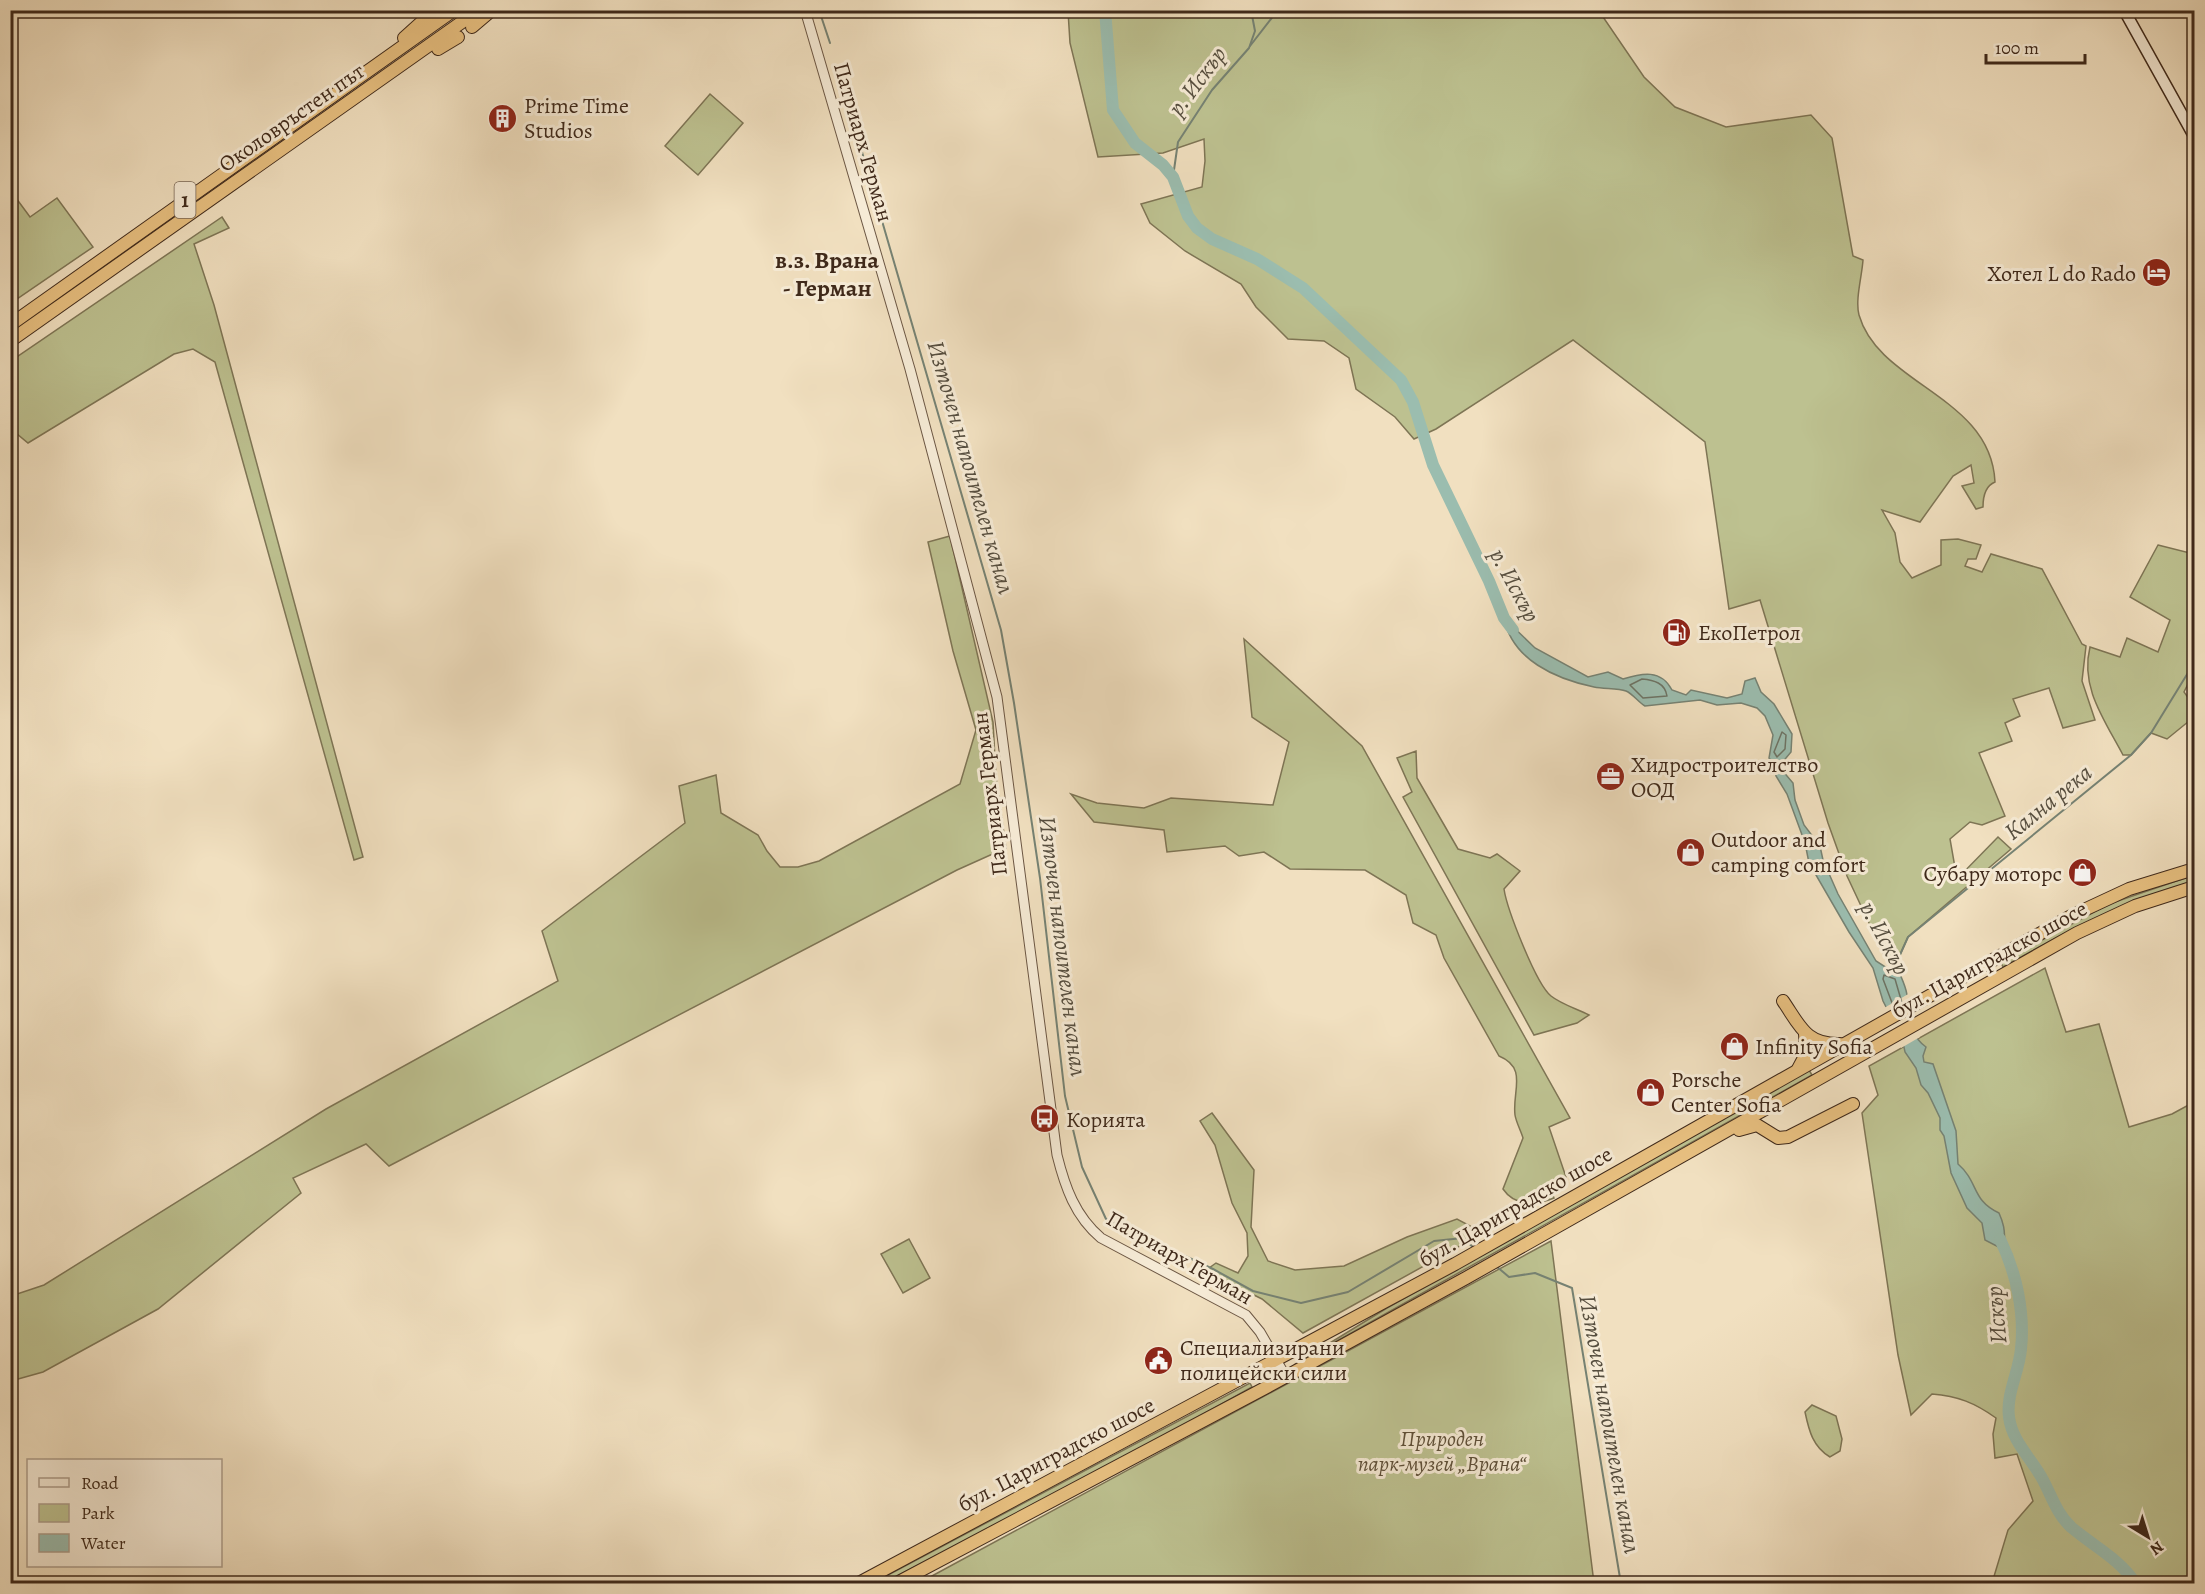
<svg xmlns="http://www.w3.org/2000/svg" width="2205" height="1594" font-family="Alegreya,serif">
<rect width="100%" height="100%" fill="#f1e0c0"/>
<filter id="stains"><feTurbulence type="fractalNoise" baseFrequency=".00333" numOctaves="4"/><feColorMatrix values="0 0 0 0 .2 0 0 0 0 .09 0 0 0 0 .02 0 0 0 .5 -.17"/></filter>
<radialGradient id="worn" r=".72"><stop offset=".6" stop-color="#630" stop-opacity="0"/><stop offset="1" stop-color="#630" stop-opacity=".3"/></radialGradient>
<!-- green -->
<g fill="#bdc190" stroke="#7e7555" stroke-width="1.5">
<path d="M 1068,11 L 1599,11 L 1644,77 L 1675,107 L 1726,127 L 1811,115 L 1832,138 L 1853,256 L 1863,260 C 1862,276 1855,300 1859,315 C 1879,385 1991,396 1995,482 C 1985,486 1983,496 1983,507 L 1976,509 L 1962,486 L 1974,483 L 1971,465 L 1953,476 L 1920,522 L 1882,510 L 1895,533 L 1900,562 L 1912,578 L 1941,565 L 1941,540 L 1958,539 L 1981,545 L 1976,559 L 1968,559 L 1965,566 L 1982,572 L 1991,554 L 2042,569 L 2082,644 L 2086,646 L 2082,681 L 2095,720 L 2063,728 L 2049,688 L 2013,699 L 2020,716 L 2005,723 L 2012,741 L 1979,753 L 2005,816 L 1982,825 L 1970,822 L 1950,839 L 1957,879 L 1998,837 L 2011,849 L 1908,937 L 1899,957 L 1885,957 L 1847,876 L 1828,823 L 1760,600 L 1729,609 L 1705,442 L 1573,340 L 1436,429 L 1414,439 L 1395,417 L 1356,389 L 1349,358 L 1324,341 L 1288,339 L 1256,307 L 1241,284 L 1185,251 L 1150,223 L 1141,204 L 1202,187 L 1205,161 L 1204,139 L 1163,153 L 1098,157 L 1070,43 Z"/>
<path d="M 710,94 L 743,123 L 698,175 L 665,146 Z"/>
<path d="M 16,198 L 30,217 L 57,198 L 93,247 L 11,303 L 11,201 Z"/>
<path d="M 222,217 L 229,228 L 194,244 L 214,305 L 363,857 L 354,860 L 215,362 L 193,349 L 174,354 L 28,443 L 16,433 L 11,413 L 11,361 Z"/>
<path d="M 950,536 L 993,722 L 996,777 L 1006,848 L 957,870 L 389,1166 L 366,1144 L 293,1178 L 301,1193 L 158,1309 L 43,1372 L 11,1381 L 11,1296 L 44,1285 L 326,1109 L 558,981 L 542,931 L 685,823 L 679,786 L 716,775 L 721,813 L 758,835 L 767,851 L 780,867 L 798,867 L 819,861 L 960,784 L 976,730 L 953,651 L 928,542 Z"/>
<path d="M 2158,545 L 2194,554 L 2194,672 L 2184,692 L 2194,706 L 2194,717 L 2167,739 L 2151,733 L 2131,755 L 2123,755 C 2104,719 2080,687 2090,647 L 2120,657 L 2127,638 L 2158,652 L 2170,620 L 2130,597 Z"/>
<path d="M 1244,639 L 1362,746 L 1570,1118 L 1549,1127 L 1566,1177 L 1551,1190 L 1554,1198 C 1537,1205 1515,1207 1503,1189 L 1523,1138 C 1521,1131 1516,1122 1515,1115 C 1512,1091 1528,1068 1499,1056 L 1444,958 L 1436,935 L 1413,923 L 1406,895 L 1365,870 L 1290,869 L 1264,852 L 1239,856 L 1225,846 L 1167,852 L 1164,830 L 1094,822 L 1071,794 L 1097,803 L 1144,808 L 1171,798 L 1273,805 L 1289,742 L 1252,717 Z"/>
<path d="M 1416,751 L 1417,778 L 1458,849 L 1490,858 L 1497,854 L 1520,871 L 1504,889 C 1507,909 1536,984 1551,996 C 1561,1004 1577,1009 1589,1015 L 1577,1023 L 1534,1035 L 1403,797 L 1412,792 L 1397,758 Z"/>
<path d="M 2194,875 L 2194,881 C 2124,901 2067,931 2003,967 L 2001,962 L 2109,904 Z"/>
<path d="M 2045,968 L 2066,1032 L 2099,1024 L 2129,1127 L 2172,1114 L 2194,1102 L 2194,1583 L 1992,1583 L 2008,1530 L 2033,1501 L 2017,1454 L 1995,1458 L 1993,1434 L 1996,1418 C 1975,1403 1958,1396 1932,1394 L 1911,1415 L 1898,1355 L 1862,1113 L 1878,1095 L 1869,1066 Z"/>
<path d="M 1809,1070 L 1812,1075 L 1294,1365 L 1387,1308 Z"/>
<path d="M 1212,1113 L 1254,1170 L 1251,1227 L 1268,1261 L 1295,1270 L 1344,1266 L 1407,1237 L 1457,1219 L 1474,1228 L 1478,1236 L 1303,1333 L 1262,1299 L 1205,1271 L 1216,1263 L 1238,1273 L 1248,1256 L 1247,1233 L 1232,1203 L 1215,1145 L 1200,1121 Z"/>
<path d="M 909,1239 L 930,1278 L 903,1293 L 881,1254 Z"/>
<path d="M 1551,1241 L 1594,1583 L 919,1583 Z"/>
<path d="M 1250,1383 L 1252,1387 L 1159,1439 L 884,1583 L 871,1584 Z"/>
<path d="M 1812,1405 L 1836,1416 L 1842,1439 L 1840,1451 L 1830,1457 C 1813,1447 1809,1431 1805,1412 Z"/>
</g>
<!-- water -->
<path fill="#9bbdaf" stroke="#768273" stroke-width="1.5" d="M 1504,618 L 1535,648 L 1588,677 L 1608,672 L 1623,679 C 1642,673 1661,669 1672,690 L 1686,695 L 1691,690 L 1727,698 L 1742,694 L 1745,681 L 1755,678 L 1761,692 L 1774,704 L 1792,734 L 1791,752 L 1781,764 L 1781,769 L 1793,783 L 1795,800 L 1804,825 L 1820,846 L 1823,860 L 1838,894 L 1876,961 L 1893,972 L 1899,972 C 1902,979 1906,987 1907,995 C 1911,1015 1907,1033 1926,1047 L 1923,1056 L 1924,1062 L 1933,1064 L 1956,1131 L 1958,1164 C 1979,1182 1971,1200 1999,1213 C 2007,1231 2003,1234 2006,1251 L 1985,1240 L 1982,1223 L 1967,1208 L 1951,1173 L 1944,1136 L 1940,1130 L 1940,1118 L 1928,1093 L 1921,1085 L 1916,1068 L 1905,1052 L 1902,1038 L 1883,1001 L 1873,968 L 1849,932 L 1809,863 L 1805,843 L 1787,794 L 1776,776 L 1774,764 L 1769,758 L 1773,735 L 1765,716 L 1757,708 L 1741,703 L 1717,705 L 1700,700 L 1645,706 C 1638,702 1633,694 1626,691 C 1618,688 1604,689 1594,687 C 1556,679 1512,660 1504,618 Z"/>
<!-- pier -->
<path fill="#f1e0c0" d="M 1910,993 L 1912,1020 L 1920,1037 L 1901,1048 L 1884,1008 Z"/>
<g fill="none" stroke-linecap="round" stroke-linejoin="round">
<!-- shore -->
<g stroke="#6d7364" stroke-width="1.5">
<path d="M 1642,679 C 1654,680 1665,683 1667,696 L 1643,698 L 1630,685 Z"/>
<path d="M 1782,732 L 1786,735 L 1785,749 L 1777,757 L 1774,752 Z"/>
<path d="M 1894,1008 L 1883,979 L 1884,975 L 1895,979 L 1902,1003"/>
</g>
<!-- stream -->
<g stroke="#768273" stroke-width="2">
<path d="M 819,10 L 830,43"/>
<path d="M 1250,46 L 1278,10"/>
<path d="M 855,128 L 1001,630 L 1014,703 L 1040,878 L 1065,1096 L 1082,1167 L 1106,1219 L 1213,1269 L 1253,1291 L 1301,1303 L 1348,1292 L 1434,1241 L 1463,1238 L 1475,1249"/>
<path d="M 1173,177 L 1178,142 L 1212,90 L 1249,48 L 1255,31 L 1251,10"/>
<path d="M 1899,973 L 1899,957 L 1908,937 L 2131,755 L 2151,733 L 2194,663"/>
<path d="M 1496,1266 L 1509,1277 L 1535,1273 L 1572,1288 L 1621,1584"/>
</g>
<!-- river -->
<g stroke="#9bbdaf" stroke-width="12">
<path d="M 1105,10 L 1113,110 L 1135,143 L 1163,165 L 1173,177 L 1188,216 L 1197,228 L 1212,239 L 1257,259 L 1303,288 L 1401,380 L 1413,402 L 1433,465 L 1489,581 L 1504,618 L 1513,630"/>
<path d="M 2000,1239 C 2016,1272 2025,1312 2021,1349 C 2019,1372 2006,1394 2009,1417 C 2012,1442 2032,1459 2043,1480 C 2052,1497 2057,1514 2071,1527 C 2093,1546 2119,1558 2136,1584"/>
</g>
<defs>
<path id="tertiary" d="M 805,10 L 910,369 L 997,697 L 1057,1155 C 1065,1187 1075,1216 1101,1238 L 1246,1315 L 1260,1332 L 1286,1377"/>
<path id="secondary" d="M 2124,10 L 2194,136"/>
<g id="trunk">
<path d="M 472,27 L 492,10"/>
<path d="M 404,38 L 435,10"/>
<path d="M 438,49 L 458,37"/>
<path d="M 10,325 L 454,10"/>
<path d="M 10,341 L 479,10"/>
<path d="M 1783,1001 C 1800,1026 1806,1045 1840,1044"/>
<path d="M 1798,1069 L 1806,1054 L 1805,1033"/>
<path d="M 1739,1130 L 1757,1125 L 1778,1138 L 1788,1137 L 1853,1104"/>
<path d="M 857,1584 L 1455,1264 L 2071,916 L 2129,889 L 2194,869"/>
<path d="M 895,1584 L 1265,1388 L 1466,1278 L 2077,933 L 2135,906 L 2194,887"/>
</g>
</defs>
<!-- tertiary casing -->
<use href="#tertiary" stroke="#6c5744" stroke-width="11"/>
<!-- secondary casing -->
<use href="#secondary" stroke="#3f291a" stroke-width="13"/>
<!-- trunk casing -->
<use href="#trunk" stroke="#3f291a" stroke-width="14"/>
<!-- tertiary -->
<use href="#tertiary" stroke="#f6ebd6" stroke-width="9"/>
<!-- secondary -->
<use href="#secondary" stroke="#f6ebd6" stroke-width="10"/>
<!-- trunk -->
<use href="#trunk" stroke="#e8c080" stroke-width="12"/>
</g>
<!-- icons -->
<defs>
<symbol id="building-disc" viewBox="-11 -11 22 22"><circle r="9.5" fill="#8f2418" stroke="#f6ebd6"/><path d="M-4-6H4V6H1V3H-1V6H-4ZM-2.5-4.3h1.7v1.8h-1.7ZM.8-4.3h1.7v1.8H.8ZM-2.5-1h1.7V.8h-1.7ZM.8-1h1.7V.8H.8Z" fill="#fff"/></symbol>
<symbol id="hotel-disc" viewBox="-11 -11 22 22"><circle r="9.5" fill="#8f2418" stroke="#f6ebd6"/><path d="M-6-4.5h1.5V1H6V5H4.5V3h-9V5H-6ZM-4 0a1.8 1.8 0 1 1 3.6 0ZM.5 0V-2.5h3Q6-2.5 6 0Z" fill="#fff"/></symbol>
<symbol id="fuel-disc" viewBox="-11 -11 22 22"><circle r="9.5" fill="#8f2418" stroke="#f6ebd6"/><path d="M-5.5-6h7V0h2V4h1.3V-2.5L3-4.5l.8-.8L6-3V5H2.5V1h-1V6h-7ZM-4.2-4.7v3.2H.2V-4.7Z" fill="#fff"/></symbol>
<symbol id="office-disc" viewBox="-11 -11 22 22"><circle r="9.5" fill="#8f2418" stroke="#f6ebd6"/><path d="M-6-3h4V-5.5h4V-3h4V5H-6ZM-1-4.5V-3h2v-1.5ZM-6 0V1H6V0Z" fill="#fff"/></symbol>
<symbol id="shop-disc" viewBox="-11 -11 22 22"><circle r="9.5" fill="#8f2418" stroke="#f6ebd6"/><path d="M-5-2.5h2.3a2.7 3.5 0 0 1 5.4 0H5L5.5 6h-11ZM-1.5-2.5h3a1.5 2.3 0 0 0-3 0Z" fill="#fff"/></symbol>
<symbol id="bus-disc" viewBox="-11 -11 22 22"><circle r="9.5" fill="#8f2418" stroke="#f6ebd6"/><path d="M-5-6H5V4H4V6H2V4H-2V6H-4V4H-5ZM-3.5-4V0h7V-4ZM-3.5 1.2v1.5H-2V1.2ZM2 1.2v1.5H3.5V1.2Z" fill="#fff"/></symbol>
<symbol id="civic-disc" viewBox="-11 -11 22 22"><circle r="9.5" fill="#8f2418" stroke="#f6ebd6"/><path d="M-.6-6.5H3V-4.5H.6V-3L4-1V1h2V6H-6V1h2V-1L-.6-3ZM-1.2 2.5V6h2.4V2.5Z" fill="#fff"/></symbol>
</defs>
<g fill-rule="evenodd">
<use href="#building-disc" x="486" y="102" width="33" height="33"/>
<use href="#hotel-disc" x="2140" y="256" width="33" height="33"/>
<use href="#fuel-disc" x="1660" y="616" width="33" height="33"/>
<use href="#office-disc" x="1594" y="760" width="33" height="33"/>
<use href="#shop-disc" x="1674" y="836" width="33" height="33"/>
<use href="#shop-disc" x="2066" y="856" width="33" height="33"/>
<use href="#shop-disc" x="1718" y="1030" width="33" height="33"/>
<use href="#shop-disc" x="1634" y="1076" width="33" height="33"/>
<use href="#bus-disc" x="1028" y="1102" width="33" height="33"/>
<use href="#civic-disc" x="1142" y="1344" width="33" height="33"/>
</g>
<g text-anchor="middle" stroke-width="6" stroke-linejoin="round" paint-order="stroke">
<!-- shield labels -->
<rect fill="#f6ebd6" stroke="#766352" stroke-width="1.5" x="174.5" y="182" width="21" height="36" rx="4.5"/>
<g font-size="21" font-weight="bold" fill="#3f291a">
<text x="185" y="207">1</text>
</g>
<!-- poi labels -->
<g font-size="22" fill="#3f291a" stroke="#f6ebd6" text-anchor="start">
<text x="524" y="113">Prime Time<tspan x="524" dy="25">Studios</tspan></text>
<text x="2136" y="281" text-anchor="end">Хотел L do Rado</text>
<text x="1698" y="640">ЕкоПетрол</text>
<text x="1631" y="772">Хидростроителство<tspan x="1631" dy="25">ООД</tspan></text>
<text x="1711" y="847">Outdoor and<tspan x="1711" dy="25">camping comfort</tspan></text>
<text x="2062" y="881" text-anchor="end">Субару моторс</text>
<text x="1755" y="1054">Infinity Sofia</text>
<text x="1671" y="1087">Porsche<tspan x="1671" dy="25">Center Sofia</tspan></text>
<text x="1066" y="1127">Корията</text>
<text x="1180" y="1355">Специализирани<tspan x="1180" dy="25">полицейски сили</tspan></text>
</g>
<!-- street labels -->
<g font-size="22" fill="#3f291a" stroke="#f6ebd6">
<text transform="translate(291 117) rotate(-35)" y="8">Околовръстен път</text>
<text transform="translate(864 142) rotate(74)" y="8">Патриарх Герман</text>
<text transform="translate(989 794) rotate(-97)" y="8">Патриарх Герман</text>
<text transform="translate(1989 959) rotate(-29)" y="8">бул. Цариградско шосе</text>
<text transform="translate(1515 1206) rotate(-30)" y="8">бул. Цариградско шосе</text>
<text transform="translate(1180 1257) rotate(30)" y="8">Патриарх Герман</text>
<text transform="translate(1056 1454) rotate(-28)" y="8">бул. Цариградско шосе</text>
</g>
<!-- park labels -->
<g font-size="22" font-style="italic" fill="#5e4f38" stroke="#f6ebd6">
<text x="1442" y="1446">Природен<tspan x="1442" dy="25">парк-музей „Врана“</tspan></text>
</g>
<!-- water labels -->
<g font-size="24" font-style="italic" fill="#564e3f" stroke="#f6ebd6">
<text transform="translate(1197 81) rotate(-53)" y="8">р. Искър</text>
<text transform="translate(971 467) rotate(74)" y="8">Източен напоителен канал</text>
<text transform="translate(1515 585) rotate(62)" y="8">р. Искър</text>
<text transform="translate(2048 802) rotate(-39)" y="8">Кална река</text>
<text transform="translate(1885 938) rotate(62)" y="8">р. Искър</text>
<text transform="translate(1063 946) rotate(83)" y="8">Източен напоителен канал</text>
<text transform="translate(1996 1315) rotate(-95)" y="8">Искър</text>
<text transform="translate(1610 1424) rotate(80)" y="8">Източен напоителен канал</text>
</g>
<!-- neighbourhood labels -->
<g font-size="24" font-weight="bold" fill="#3f291a" stroke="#f6ebd6">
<text x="827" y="268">в.з. Врана<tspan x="827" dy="28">- Герман</tspan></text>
</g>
</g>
<!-- margin -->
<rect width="2205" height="1594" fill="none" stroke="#f1e0c0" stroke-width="36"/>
<rect x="12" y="12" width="2181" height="1570" fill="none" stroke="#3f291a" stroke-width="3"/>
<rect x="18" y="18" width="2169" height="1558" fill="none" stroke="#3f291a" stroke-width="1.5"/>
<!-- legend -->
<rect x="27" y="1459" width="195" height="108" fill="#f6ebd6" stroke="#ad9d8b" stroke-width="1.5"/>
<rect x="39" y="1478" width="30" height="9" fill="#f6ebd6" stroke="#ad9d8b" stroke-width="1.5"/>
<text x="81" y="1489" font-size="18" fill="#3f291a">Road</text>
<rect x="39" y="1504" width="30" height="18" fill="#bdc190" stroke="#ad9d8b" stroke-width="1.5"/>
<text x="81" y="1519" font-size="18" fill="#3f291a">Park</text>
<rect x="39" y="1534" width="30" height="18" fill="#9bbdaf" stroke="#ad9d8b" stroke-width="1.5"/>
<text x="81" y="1549" font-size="18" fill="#3f291a">Water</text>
<!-- north arrow -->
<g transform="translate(2148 1537) rotate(142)" stroke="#f6ebd6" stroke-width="4.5" paint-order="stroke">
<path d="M0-4.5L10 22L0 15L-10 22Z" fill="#3f291a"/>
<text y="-9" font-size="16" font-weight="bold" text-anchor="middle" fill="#3f291a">N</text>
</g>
<!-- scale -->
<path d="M1986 54v9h99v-9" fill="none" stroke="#3f291a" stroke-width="3"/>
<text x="1995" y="54" font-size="18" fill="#3f291a" stroke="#f6ebd6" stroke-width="4.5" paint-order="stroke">100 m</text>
<rect width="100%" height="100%" filter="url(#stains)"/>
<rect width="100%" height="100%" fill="url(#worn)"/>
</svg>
